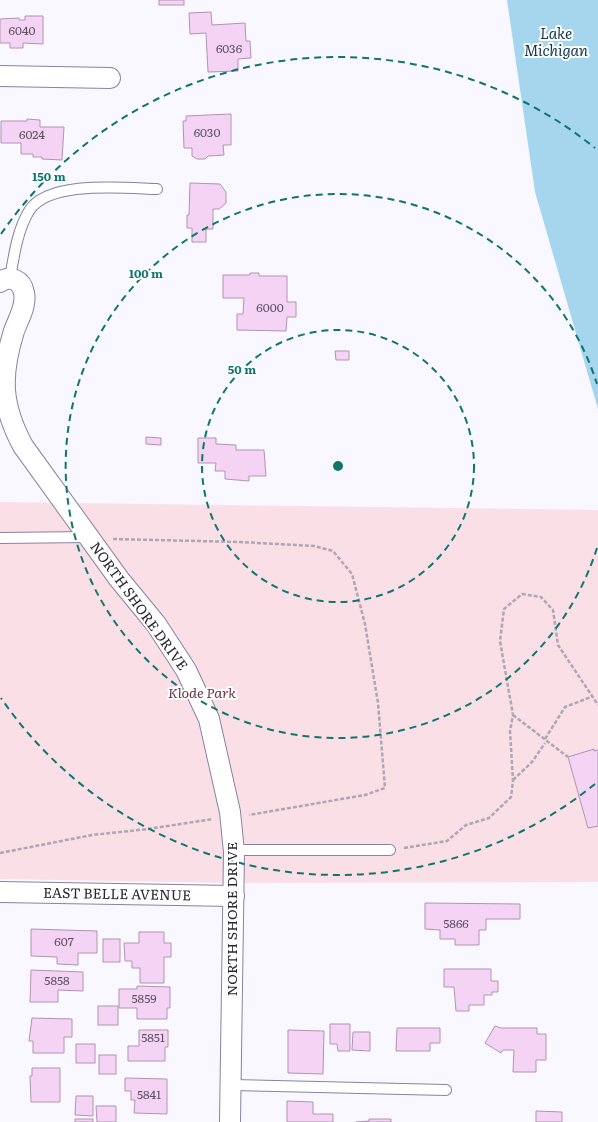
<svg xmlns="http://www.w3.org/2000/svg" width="598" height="1122" font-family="Literata,serif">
<rect width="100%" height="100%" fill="#f9f7ff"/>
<!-- green -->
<path fill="#fbdfe7" d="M 0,502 L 598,510 L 598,882 L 234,883 L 0,879 Z"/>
<!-- water -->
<path fill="#a6d6ee" d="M 507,0 L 598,0 L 598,409 L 535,192 Z"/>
<!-- building -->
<g fill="#f5d3f5" stroke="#af95b0">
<rect x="159" y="0" width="25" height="5"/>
<path d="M 211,12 L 212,25 L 245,23 L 246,41 L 250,41 L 251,58 L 238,59 L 238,71 L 208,72 L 206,33 L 190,34 L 189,13 Z"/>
<path d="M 25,16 L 43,16 L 43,44 L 23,43 L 23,48 L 10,48 L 10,43 L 0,43 L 0,19 L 19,18 L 19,20 L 25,20 Z"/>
<path d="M 231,114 L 231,145 L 223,145 L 224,155 L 208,156 L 205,159 L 197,159 L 192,156 L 192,148 L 184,148 L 183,121 L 186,121 L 186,116 Z"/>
<path d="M 27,119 L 40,120 L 40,127 L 64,127 L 62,160 L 42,159 L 42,157 L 33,157 L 33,154 L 21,154 L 21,143 L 1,143 L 1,121 L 27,121 Z"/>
<path d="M 190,183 L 220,184 L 226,192 L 226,203 L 219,209 L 213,209 L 213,229 L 206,229 L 206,242 L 192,242 L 192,228 L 187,228 L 187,215 L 189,215 Z"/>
<path d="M 250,273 L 259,273 L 259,276 L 287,276 L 287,302 L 296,302 L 296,317 L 287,317 L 286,331 L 237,330 L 237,314 L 243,314 L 244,298 L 223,298 L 223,275 L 250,275 Z"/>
<path d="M 335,351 L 349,351 L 349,360 L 336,360 Z"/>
<path d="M 146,437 L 161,438 L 161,445 L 146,444 Z"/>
<path d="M 198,438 L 216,438 L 216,444 L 236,445 L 236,450 L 264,450 L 266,476 L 249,476 L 249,481 L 225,479 L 225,471 L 215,471 L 216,463 L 198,463 Z"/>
<path d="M 594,749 L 594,751 L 598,750 L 598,826 L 588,828 L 568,757 Z"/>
<path d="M 425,903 L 520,904 L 520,919 L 486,919 L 486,930 L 479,930 L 479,945 L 455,945 L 455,939 L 440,939 L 440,930 L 425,929 Z"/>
<path d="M 31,929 L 97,931 L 97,953 L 78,953 L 78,965 L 57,964 L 57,957 L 31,956 Z"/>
<path d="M 139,932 L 164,932 L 164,943 L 171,943 L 171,957 L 164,957 L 164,983 L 140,983 L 140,968 L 132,968 L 132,961 L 125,961 L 124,943 L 139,943 Z"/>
<rect x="103" y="939" width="17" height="23"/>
<path d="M 444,969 L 491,969 L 491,981 L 498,981 L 498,992 L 492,992 L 492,995 L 484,995 L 484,1005 L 469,1005 L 469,1011 L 456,1011 L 454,987 L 444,987 Z"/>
<path d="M 31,970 L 83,972 L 83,991 L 58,990 L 58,1002 L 30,1002 Z"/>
<path d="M 137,986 L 170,987 L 170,1008 L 167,1008 L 167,1019 L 137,1019 L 137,1008 L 119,1008 L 119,989 L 137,989 Z"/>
<rect x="98" y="1006" width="20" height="19"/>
<path d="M 32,1018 L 72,1019 L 72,1037 L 64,1037 L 64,1053 L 33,1053 L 33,1041 L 29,1041 Z"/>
<path d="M 330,1024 L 350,1024 L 350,1051 L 338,1051 L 337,1044 L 330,1044 Z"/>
<path d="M 495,1026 L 501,1028 L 537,1028 L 537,1034 L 546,1034 L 546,1060 L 536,1060 L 536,1072 L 513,1072 L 514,1050 L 503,1050 L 501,1053 L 485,1043 Z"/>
<path d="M 397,1028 L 440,1028 L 440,1043 L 430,1043 L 430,1051 L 396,1051 Z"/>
<path d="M 139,1030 L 168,1030 L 168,1047 L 165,1047 L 165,1061 L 128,1061 L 128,1046 L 139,1046 Z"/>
<path d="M 288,1030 L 324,1031 L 323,1074 L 288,1073 Z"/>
<path d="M 353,1032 L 370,1032 L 370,1051 L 352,1050 Z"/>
<rect x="76" y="1044" width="19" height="19"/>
<rect x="99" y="1055" width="17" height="19"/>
<path d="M 32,1068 L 60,1068 L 60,1102 L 31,1102 L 30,1076 L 32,1076 Z"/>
<path d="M 125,1078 L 167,1079 L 167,1114 L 134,1113 L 135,1100 L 131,1100 L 131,1091 L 125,1091 Z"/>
<path d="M 76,1096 L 93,1096 L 93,1116 L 75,1115 Z"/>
<path d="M 287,1101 L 313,1102 L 313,1114 L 333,1114 L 333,1122 L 287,1122 Z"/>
<path d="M 96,1106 L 116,1106 L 116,1122 L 97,1122 Z"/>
<path d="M 536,1111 L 562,1112 L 562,1122 L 536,1122 Z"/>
<rect x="75" y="1119" width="18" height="3"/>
<path d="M 369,1119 L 391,1119 L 391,1122 L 356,1122 L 369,1121 Z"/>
</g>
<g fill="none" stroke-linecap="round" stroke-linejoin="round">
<defs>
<g id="service">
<path d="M 10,278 C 14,256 17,231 29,211 C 48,180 124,188 157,189"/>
<path d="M 0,538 L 89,537"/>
<path d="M 233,850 L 390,850"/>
<path d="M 231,1085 L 446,1090"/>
</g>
<g id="minor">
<path d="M 0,76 L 110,78"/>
<path d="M 0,282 C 10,275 22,280 24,293 C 27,305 18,320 14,331 C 0,376 1,405 23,446 L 119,579 L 156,624 L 186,670 L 209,719 L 230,812 L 234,852 L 230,1122"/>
<path d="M 0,892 L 234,896"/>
</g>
</defs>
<!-- service casing -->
<use href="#service" stroke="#8882a3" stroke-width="12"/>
<!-- minor casing -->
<use href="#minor" stroke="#8882a3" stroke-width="22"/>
<!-- path -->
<g stroke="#aba8b3" stroke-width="2.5" stroke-dasharray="4 2" stroke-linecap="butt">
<path d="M 113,539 L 240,542 L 314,546 L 333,551 L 352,574 L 365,624 L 378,703 L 385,788 L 365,795 L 249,815"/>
<path d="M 513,715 L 568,757"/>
<path d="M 545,739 L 565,707 L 591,697"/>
<path d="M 513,780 L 532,762 L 545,743"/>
<path d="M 404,848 L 447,841 L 466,825 L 489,818 L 511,797 L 513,781 L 510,731 L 513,715 L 500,641 L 504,609 L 522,594 L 541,597 L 553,610 L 558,645 L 598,705"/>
<path d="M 0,853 L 92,835 L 148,829 L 213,819"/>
</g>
<!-- service -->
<use href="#service" stroke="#fff" stroke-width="10"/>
<!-- minor -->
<use href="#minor" stroke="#fff" stroke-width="20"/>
</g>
<!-- distance rings -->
<g fill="none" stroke="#0f766e" stroke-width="2" stroke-dasharray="7 5">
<circle cx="338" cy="466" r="136"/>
<path d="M597 548A272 272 0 1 1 597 384"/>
<path d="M595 784A409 409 0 0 1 1 698M1 234A409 409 0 0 1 595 148"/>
</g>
<g text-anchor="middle" stroke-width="4" stroke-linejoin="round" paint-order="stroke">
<!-- number labels -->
<g font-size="12" fill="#5d5265">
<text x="22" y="35">6040</text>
<text x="229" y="53">6036</text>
<text x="207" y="137">6030</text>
<text x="32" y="139">6024</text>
<text x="270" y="312">6000</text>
<text x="456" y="928">5866</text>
<text x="64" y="946">607</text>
<text x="57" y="985">5858</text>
<text x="144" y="1003">5859</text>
<text x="153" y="1042">5851</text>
<text x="149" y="1099">5841</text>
</g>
<!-- street labels -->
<g font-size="14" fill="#2a2735" stroke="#fff">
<text transform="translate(139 606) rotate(54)" y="5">NORTH SHORE DRIVE</text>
<text transform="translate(117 894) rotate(1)" y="5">EAST BELLE AVENUE</text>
<text transform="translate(232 919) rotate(-90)" y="5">NORTH SHORE DRIVE</text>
</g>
<!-- park labels -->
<g font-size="14" font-style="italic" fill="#6f3249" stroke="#fff">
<text x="202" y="698">Klode Park</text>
</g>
<!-- water labels -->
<g font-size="15" font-style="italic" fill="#0e3849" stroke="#fff">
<text x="556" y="39">Lake<tspan x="556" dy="17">Michigan</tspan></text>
</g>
</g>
<circle cx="338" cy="466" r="6" fill="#0f766e" stroke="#fff" stroke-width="2"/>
<g font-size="12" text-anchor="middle" font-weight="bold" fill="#0f766e" stroke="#fff" stroke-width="4" stroke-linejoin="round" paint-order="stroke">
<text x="49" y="181">150 m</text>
<text x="146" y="278">100 m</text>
<text x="242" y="374">50 m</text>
</g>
</svg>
